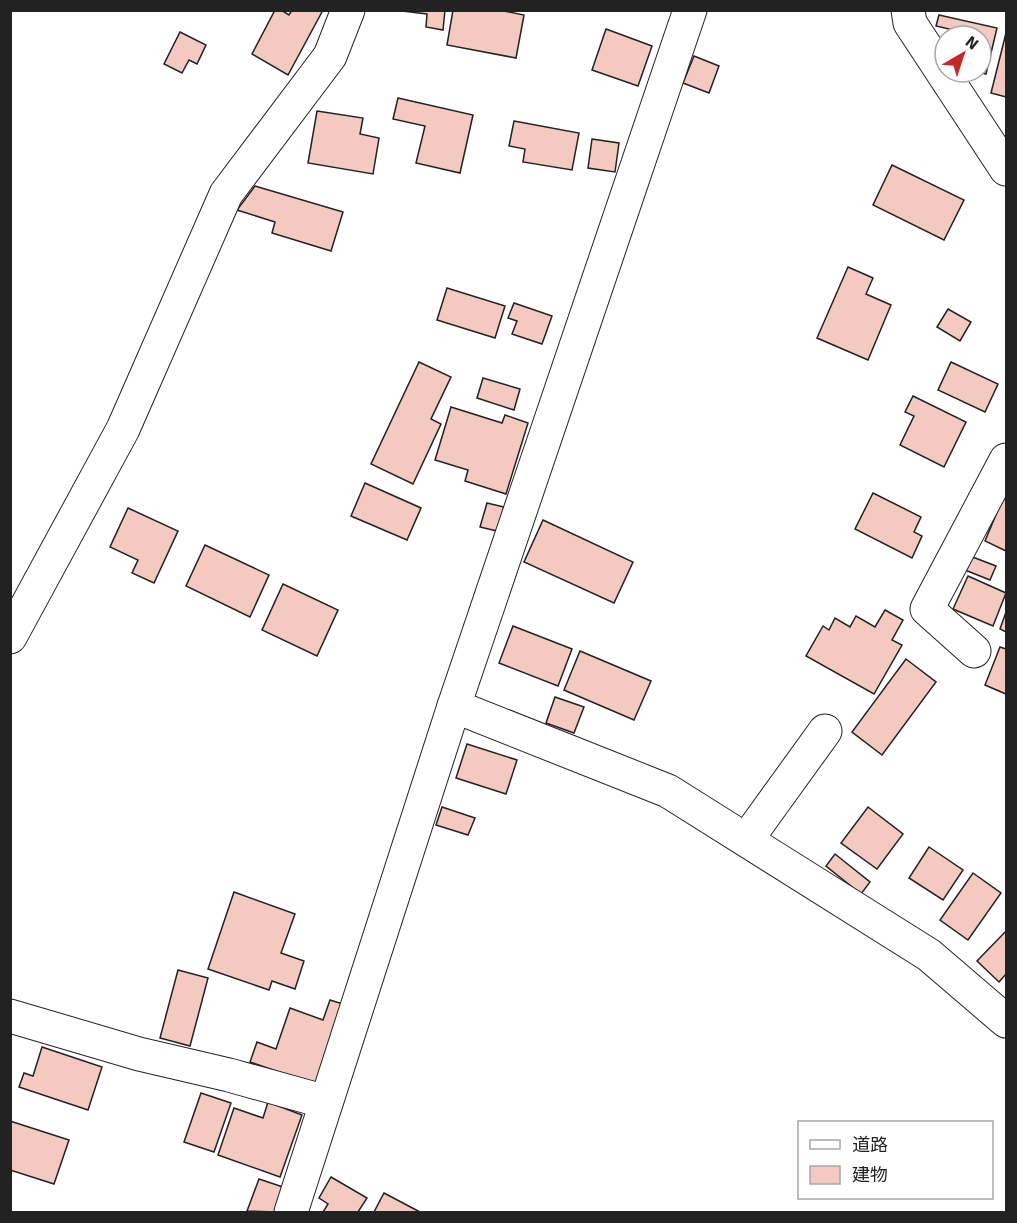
<svg xmlns="http://www.w3.org/2000/svg" width="1017" height="1223" font-family="Signika,'Noto Sans JP',sans-serif">
<rect width="100%" height="100%" fill="#fff"/>
<!-- building -->
<g fill="#f3c9c0" stroke="#222" stroke-width="1.5">
<path d="M 275,10 L 281,10 L 289,15 L 292,10 L 323,10 L 288,75 L 252,54 Z"/>
<path d="M 445,10 L 443,30 L 426,27 L 427,14 L 402,11 Z"/>
<path d="M 453,10 L 499,10 L 524,15 L 516,58 L 447,45 Z"/>
<path d="M 939,15 L 997,28 L 986,74 L 978,72 L 981,72 L 981,36 L 957,36 L 958,31 L 936,26 Z"/>
<path d="M 606,29 L 652,46 L 638,86 L 592,70 Z"/>
<path d="M 180,32 L 206,45 L 197,64 L 189,60 L 182,73 L 164,64 Z"/>
<path d="M 1006,33 L 1006,97 L 991,93 Z"/>
<path d="M 694,56 L 719,66 L 709,93 L 683,83 Z"/>
<path d="M 398,98 L 473,115 L 460,173 L 416,163 L 425,126 L 393,119 Z"/>
<path d="M 317,111 L 363,118 L 360,134 L 379,138 L 373,174 L 308,163 Z"/>
<path d="M 514,121 L 579,133 L 572,170 L 523,162 L 525,149 L 509,146 Z"/>
<path d="M 592,139 L 619,143 L 615,172 L 588,168 Z"/>
<path d="M 892,165 L 964,200 L 944,240 L 873,205 Z"/>
<path d="M 255,186 L 343,212 L 331,251 L 272,233 L 275,222 L 237,210 Z"/>
<path d="M 848,267 L 873,278 L 866,294 L 891,305 L 868,360 L 817,338 Z"/>
<path d="M 447,288 L 505,306 L 495,338 L 437,320 Z"/>
<path d="M 514,303 L 552,316 L 542,344 L 512,334 L 517,321 L 508,318 Z"/>
<path d="M 948,309 L 971,322 L 960,341 L 937,327 Z"/>
<path d="M 419,362 L 451,377 L 431,419 L 441,424 L 413,484 L 371,464 Z"/>
<path d="M 951,362 L 998,384 L 985,412 L 938,390 Z"/>
<path d="M 483,378 L 520,389 L 514,410 L 477,398 Z"/>
<path d="M 913,396 L 966,422 L 944,467 L 900,445 L 914,416 L 905,412 Z"/>
<path d="M 451,407 L 502,423 L 505,415 L 528,423 L 506,494 L 465,481 L 468,470 L 435,460 Z"/>
<path d="M 365,483 L 421,508 L 407,540 L 351,516 Z"/>
<path d="M 873,493 L 921,517 L 914,532 L 922,536 L 912,558 L 855,529 Z"/>
<path d="M 1003,498 L 1006,500 L 1006,551 L 985,541 Z"/>
<path d="M 487,503 L 504,507 L 497,531 L 480,527 Z"/>
<path d="M 128,508 L 178,531 L 154,583 L 132,573 L 138,560 L 110,547 Z"/>
<path d="M 543,520 L 633,562 L 614,603 L 524,562 Z"/>
<path d="M 205,545 L 269,575 L 250,617 L 186,586 Z"/>
<path d="M 970,556 L 996,566 L 990,580 L 965,570 Z"/>
<path d="M 968,576 L 1006,593 L 993,626 L 953,609 Z"/>
<path d="M 283,584 L 338,610 L 317,656 L 262,630 Z"/>
<path d="M 885,610 L 903,620 L 892,640 L 902,645 L 874,694 L 806,656 L 823,626 L 829,630 L 835,618 L 850,627 L 856,616 L 875,627 Z"/>
<path d="M 1006,612 L 1006,632 L 1000,629 Z"/>
<path d="M 513,626 L 572,649 L 558,686 L 499,663 Z"/>
<path d="M 1000,647 L 1006,649 L 1006,694 L 985,685 Z"/>
<path d="M 580,651 L 651,681 L 634,720 L 564,690 Z"/>
<path d="M 906,659 L 936,682 L 882,755 L 852,732 Z"/>
<path d="M 555,697 L 584,707 L 574,733 L 546,723 Z"/>
<path d="M 467,744 L 517,760 L 506,794 L 456,778 Z"/>
<path d="M 442,807 L 475,818 L 468,835 L 436,825 Z"/>
<path d="M 868,807 L 903,834 L 877,869 L 841,843 Z"/>
<path d="M 929,847 L 963,870 L 943,900 L 909,878 Z"/>
<path d="M 835,854 L 870,882 L 861,894 L 826,866 Z"/>
<path d="M 973,873 L 1001,893 L 968,940 L 940,920 Z"/>
<path d="M 234,892 L 295,914 L 281,953 L 304,961 L 295,989 L 272,981 L 269,990 L 208,969 Z"/>
<path d="M 1006,931 L 1006,974 L 999,982 L 977,961 Z"/>
<path d="M 178,970 L 208,978 L 190,1046 L 160,1038 Z"/>
<path d="M 330,1000 L 346,1005 L 319,1086 L 250,1062 L 257,1042 L 276,1049 L 290,1008 L 323,1020 Z"/>
<path d="M 42,1047 L 102,1067 L 88,1110 L 19,1087 L 24,1073 L 33,1076 Z"/>
<path d="M 201,1093 L 231,1103 L 214,1152 L 184,1142 Z"/>
<path d="M 268,1102 L 302,1115 L 280,1177 L 218,1155 L 234,1108 L 263,1118 Z"/>
<path d="M 10,1121 L 69,1140 L 54,1184 L 10,1170 Z"/>
<path d="M 331,1177 L 367,1198 L 358,1212 L 323,1212 L 328,1204 L 319,1198 Z"/>
<path d="M 259,1179 L 286,1188 L 276,1212 L 247,1211 Z"/>
<path d="M 384,1193 L 420,1212 L 374,1212 Z"/>
</g>
<g fill="none" stroke-linecap="round" stroke-linejoin="round">
<defs>
<g id="minor">
<path d="M 908,10 L 910,23 L 1006,169"/>
<path d="M 10,637 L 123,429 L 226,194 L 330,56 L 348,10"/>
<path d="M 974,651 L 927,609 L 1006,460"/>
<path d="M 454,706 L 668,791 L 929,955 L 1006,1021"/>
<path d="M 747,839 L 825,731"/>
<path d="M 10,1016 L 139,1054 L 229,1075 L 326,1102"/>
<path d="M 291,1212 L 454,706 L 690,10"/>
</g>
</defs>
<!-- minor casing -->
<use href="#minor" stroke="#222" stroke-width="35"/>
<!-- minor -->
<use href="#minor" stroke="#fff" stroke-width="33"/>
</g>
<!-- border -->
<rect width="1017" height="1223" fill="none" stroke="#222222" stroke-width="24"/>
<!-- legend -->
<rect x="798" y="1121" width="195" height="78" fill="#ffffff" stroke="#a7a7a7" stroke-width="1.5"/>
<rect x="810" y="1140" width="30" height="9" fill="#ffffff" stroke="#a7a7a7" stroke-width="1.5"/>
<text x="852" y="1151" font-size="18" fill="#222222">道路</text>
<rect x="810" y="1166" width="30" height="18" fill="#f3c9c0" stroke="#a7a7a7" stroke-width="1.5"/>
<text x="852" y="1181" font-size="18" fill="#222222">建物</text>
<!-- north arrow -->
<g transform="translate(963 54) rotate(39)"><circle r="28" fill="#ffffff" stroke="#a7a7a7" stroke-width="1.5"/>
<path d="M0-4.5L10 22L0 15L-10 22Z" fill="#c62828"/>
<text y="-9" font-size="16" font-weight="bold" text-anchor="middle" fill="#222222">N</text>
</g>
</svg>
